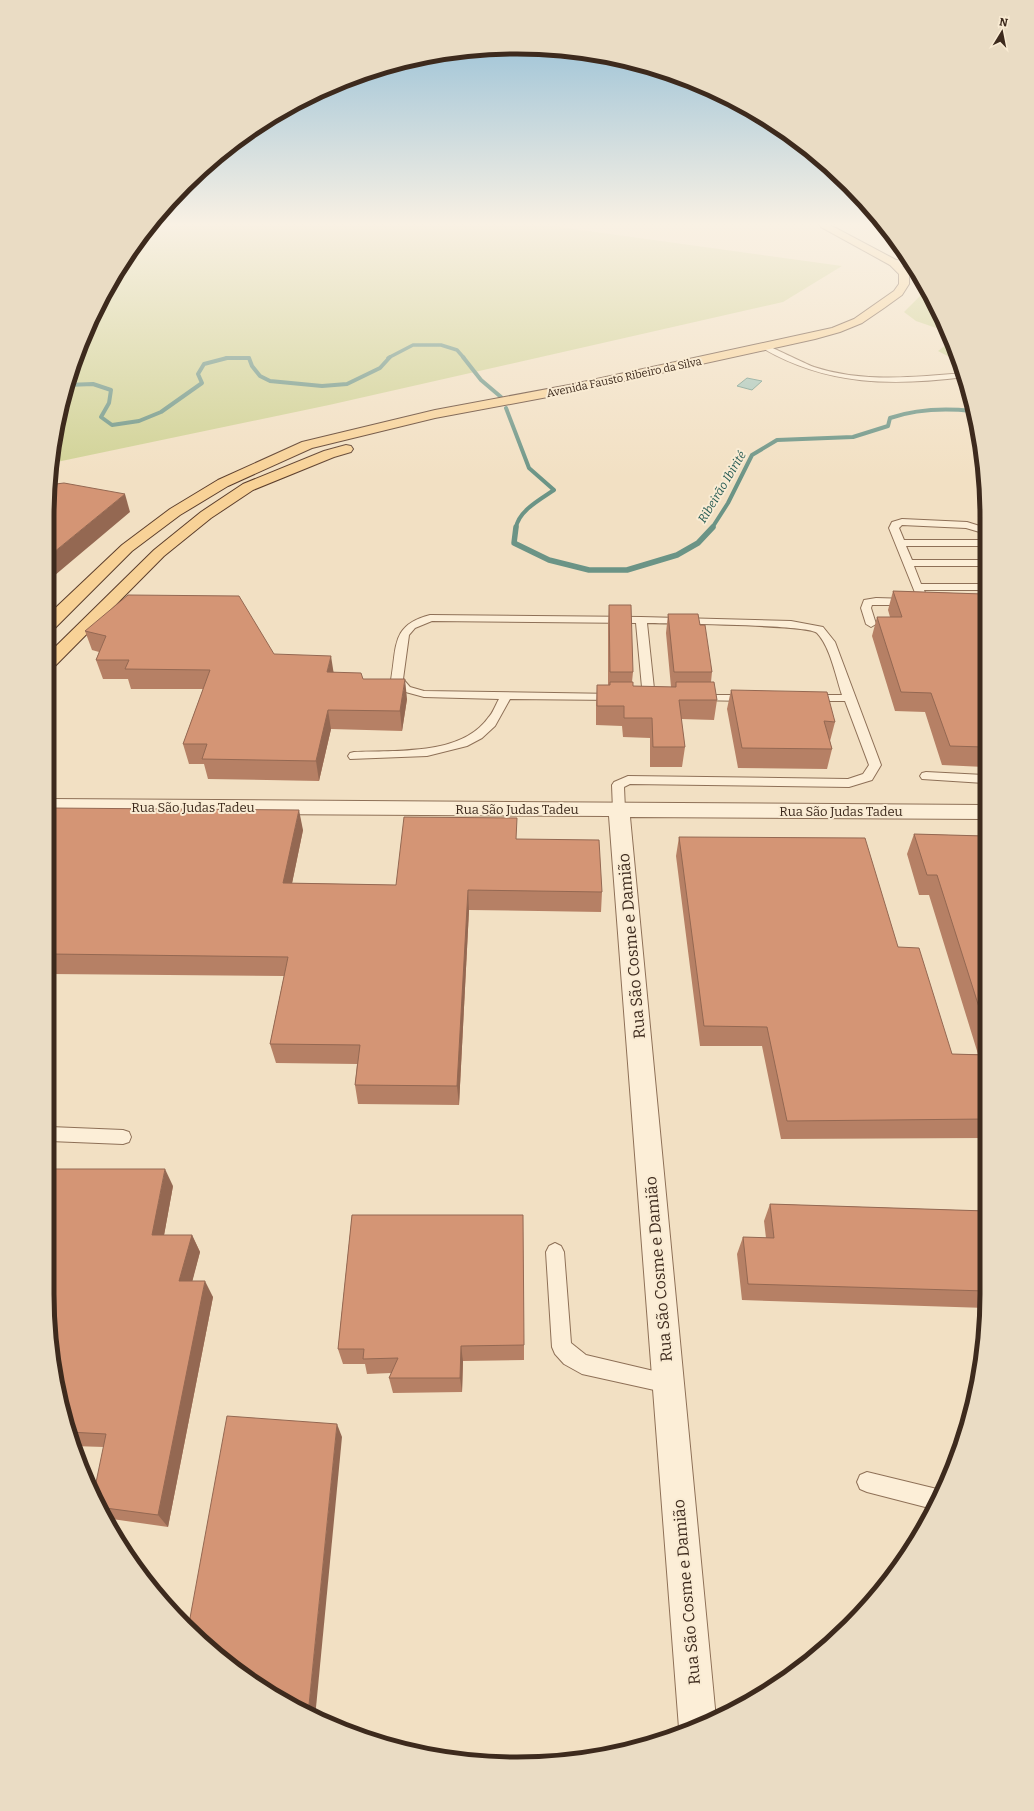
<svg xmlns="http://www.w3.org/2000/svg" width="1034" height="1811" font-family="Bitter,serif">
<rect width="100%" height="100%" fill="#f2e0c3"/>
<!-- green -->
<g fill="#d0d295">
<path d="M 151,225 L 545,225 L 842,266 L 783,302 L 329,405 L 52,463 L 63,395 L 110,282 Z"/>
<path d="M 925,291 L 945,331 L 916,321 L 904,312 Z"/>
<path d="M 950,342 L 961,363 L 938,351 Z"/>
</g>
<!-- water -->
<path fill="#a5c5b9" stroke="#6b9486" d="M 747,378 L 762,381 L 752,390 L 737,386 Z"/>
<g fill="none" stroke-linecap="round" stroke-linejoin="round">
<!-- stream-far2 -->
<g stroke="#6b9486" stroke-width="3.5">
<path d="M 226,358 L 249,358"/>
<path d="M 388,358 L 413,345 L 441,345 L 457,350 L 464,358"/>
</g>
<!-- stream-far1 -->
<g stroke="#6b9486" stroke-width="4">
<path d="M 463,357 L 481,380 L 501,397"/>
<path d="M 67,385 L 93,384 L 111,390 L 109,403 L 101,417 L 112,425 L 139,421 L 161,412 L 202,383 L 198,374 L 204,364 L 227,358 L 249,358 L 252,366 L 260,376 L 270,381 L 322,386 L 347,384 L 380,368 L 390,357"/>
<path d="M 506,408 L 529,468 L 554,490 C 541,499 518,511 516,528"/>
<path d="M 712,528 L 728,503 L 752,455 L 777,440 L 853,437 L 888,426 L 890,418 C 917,409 944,408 972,411"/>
</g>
<!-- stream -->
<path stroke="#6b9486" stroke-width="5.5" d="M 516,527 L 514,543 L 549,560 L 589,570 L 627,570 L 677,555 L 698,543 L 713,527"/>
<defs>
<g id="service">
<path d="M 764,345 C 769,345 805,364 814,367 C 862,383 915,377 964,373 L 965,377 C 893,386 828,386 764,349 Z"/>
<path d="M 902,519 L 967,522 L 983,527 L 983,533 L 966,528 L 902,525 L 899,528 L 904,540 L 983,540 L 983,546 L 906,546 L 912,560 L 983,560 L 983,566 L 914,566 L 921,584 L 983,584 L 983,590 L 924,590 L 929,603 L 924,606 L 920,605 L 889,528 L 892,522 Z"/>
<path d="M 876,598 L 909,599 L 914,602 L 909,605 L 872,605 L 871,608 L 876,624 L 871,627 L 866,624 L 861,608 L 864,600 Z"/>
<path d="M 430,615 L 641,617 L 791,621 L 823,627 L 835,642 L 881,765 L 872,780 L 849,787 L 630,784 L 624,787 L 625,810 L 624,813 L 614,813 L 613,810 L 612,785 L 614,782 L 628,776 L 848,779 L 863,774 L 869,765 L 845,701 L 810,701 L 804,698 L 810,695 L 842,695 C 836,677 830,646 817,633 C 807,624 669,624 647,623 L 655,698 L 649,701 L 643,698 L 636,623 L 432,621 L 415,628 L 409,635 L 403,679 L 410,687 L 424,691 L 616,694 L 622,697 L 616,700 L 510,699 L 495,726 L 482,738 L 467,746 L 427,756 L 350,759 L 348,756 L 350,753 L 354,752 C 395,750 461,756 488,718 C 493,713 495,706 499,699 L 424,697 L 402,691 L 391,680 C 397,646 391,625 430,615 Z"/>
<path d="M 698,695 L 748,695 L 754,698 L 748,701 L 694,700 L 692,698 L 694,696 Z"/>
<path d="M 926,772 L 984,775 L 984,783 L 922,779 L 920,776 L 922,773 Z"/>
<path d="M 50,1127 L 123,1130 L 129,1132 L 131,1137 L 129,1142 L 123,1144 L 50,1141 Z"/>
<path d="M 555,1243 L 561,1246 L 564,1252 L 571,1343 L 586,1355 L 675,1376 L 678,1383 L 675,1390 L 668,1393 L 582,1374 L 564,1364 L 555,1354 L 552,1347 L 546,1252 L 549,1246 Z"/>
<path d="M 867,1472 L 937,1489 L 941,1491 L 933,1509 L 867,1492 L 860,1489 L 857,1482 L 860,1475 Z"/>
</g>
<g id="minor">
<path d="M 894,260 L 910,261 L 913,267 L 890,265 L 889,263 L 890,261 Z"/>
<path d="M 49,799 L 984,805 L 984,819 L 630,817 L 716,1719 L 697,1728 L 681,1733 L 679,1728 L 609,816 L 49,813 Z"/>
</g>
<g id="primary">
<path d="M 820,225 L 830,225 L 898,261 L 909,274 L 909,284 L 902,295 L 884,308 L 862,323 L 840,332 L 815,339 L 569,393 L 435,418 L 312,448 L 228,486 L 180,515 L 132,551 L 54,629 L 48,630 L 48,615 L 122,545 L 170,509 L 218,480 L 302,442 L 435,410 L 569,385 L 832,328 L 854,319 L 894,291 L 899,284 L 899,274 L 890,265 L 821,227 Z"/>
<path d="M 346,445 L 351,446 L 353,449 L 351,452 L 334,457 L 253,490 L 211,518 L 164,556 L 55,666 L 49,667 L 49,653 L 154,550 L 201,512 L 243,484 L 324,451 Z"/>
</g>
</defs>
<!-- service casing -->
<use href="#service" stroke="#8e7057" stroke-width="2"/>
<!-- minor casing -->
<use href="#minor" stroke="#8e7057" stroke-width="2"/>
<!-- primary casing -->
<use href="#primary" stroke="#5c3e2c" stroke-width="2"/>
<!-- service -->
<use href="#service" fill="#fceed7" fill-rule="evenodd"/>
<!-- minor -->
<use href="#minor" fill="#fceed7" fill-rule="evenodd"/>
<!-- primary -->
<use href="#primary" fill="#f8d297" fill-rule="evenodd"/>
</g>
<!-- wall -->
<g fill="#b68065">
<path d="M 893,591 L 983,594 L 984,767 L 942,765 L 925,712 L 895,711 L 872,636 L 877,617 L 890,617 L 888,610 Z"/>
<path d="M 609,605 L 633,672 L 632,682 L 633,686 L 671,687 L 666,633 L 668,614 L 700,625 L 712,672 L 711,682 L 717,700 L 714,720 L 681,719 L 685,747 L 682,767 L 650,767 L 650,738 L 623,737 L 622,726 L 596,725 L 596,705 L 597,685 L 608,685 L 608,624 Z"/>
<path d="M 85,631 L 274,654 L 334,672 L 363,679 L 407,699 L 402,731 L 331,729 L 319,781 L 208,779 L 204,764 L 189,764 L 183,744 L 203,689 L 131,689 L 128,679 L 103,679 L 96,660 L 99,652 L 92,650 Z"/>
<path d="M 731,690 L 835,722 L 830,741 L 832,749 L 827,769 L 738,768 L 727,709 Z"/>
<path d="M 49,808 L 303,830 L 292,883 L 396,885 L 517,839 L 602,892 L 601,912 L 469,910 L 459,1105 L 358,1104 L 355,1085 L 357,1064 L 276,1063 L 270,1044 L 284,976 L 50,974 Z"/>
<path d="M 914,834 L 984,836 L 985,1138 L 781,1139 L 762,1046 L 700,1046 L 676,856 L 679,837 L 898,947 L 952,1054 L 978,1054 L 929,895 L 919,895 L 907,854 Z"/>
<path d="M 173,1186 L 164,1235 L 192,1235 L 200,1252 L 192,1281 L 213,1297 L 168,1527 L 105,1518 L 96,1502 L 104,1447 L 72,1446 L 51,1356 Z"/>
<path d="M 770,1204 L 986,1211 L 986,1308 L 742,1300 L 737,1254 L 743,1237 L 766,1238 L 764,1221 Z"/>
<path d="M 352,1215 L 524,1345 L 524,1360 L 463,1361 L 462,1392 L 393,1393 L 389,1378 L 391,1373 L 367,1374 L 365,1364 L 343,1364 L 338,1349 Z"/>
</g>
<!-- shaded-wall -->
<g fill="#946852">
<path d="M 125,494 L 130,512 L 48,581 L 48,557 Z"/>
<path d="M 331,656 L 334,675 L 327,672 Z"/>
<path d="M 405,679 L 407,699 L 402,731 L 400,711 Z"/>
<path d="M 328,710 L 331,729 L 319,781 L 316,761 Z"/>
<path d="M 299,810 L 303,830 L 288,903 L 283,883 Z"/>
<path d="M 468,890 L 469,910 L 459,1105 L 457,1086 Z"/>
<path d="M 165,1169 L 173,1186 L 161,1252 L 152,1235 Z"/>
<path d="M 192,1235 L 200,1252 L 188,1298 L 179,1281 Z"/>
<path d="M 205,1281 L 213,1297 L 168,1527 L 158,1515 Z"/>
<path d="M 461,1346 L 463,1361 L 462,1392 L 460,1378 Z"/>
<path d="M 337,1424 L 342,1437 L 315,1718 L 308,1715 Z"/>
</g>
<!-- building -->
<g fill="#d49575" stroke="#946852">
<path d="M 64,483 L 125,494 L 48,557 L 48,485 Z"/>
<path d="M 893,591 L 983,594 L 984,747 L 950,746 L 931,693 L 901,692 L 877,617 L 902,617 Z"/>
<path d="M 128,595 L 239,596 L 274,654 L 331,656 L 327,672 L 361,673 L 363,679 L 405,679 L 400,711 L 328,710 L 316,761 L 202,759 L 207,744 L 183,744 L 210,670 L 125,669 L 129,660 L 96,660 L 106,636 L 85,631 Z"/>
<path d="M 609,605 L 631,605 L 633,672 L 610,672 Z"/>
<path d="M 668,614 L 698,614 L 700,625 L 705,625 L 712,672 L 674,672 Z"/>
<path d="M 610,682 L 633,682 L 633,686 L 676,687 L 676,682 L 714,682 L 717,700 L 679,700 L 685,747 L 653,747 L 652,718 L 624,718 L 624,706 L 597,706 L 597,685 L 610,685 Z"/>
<path d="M 731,690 L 827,692 L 835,722 L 824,721 L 832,749 L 742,748 Z"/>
<path d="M 49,808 L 299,810 L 283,883 L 396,885 L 404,817 L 517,818 L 516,839 L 599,840 L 602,892 L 468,890 L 457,1086 L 355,1085 L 360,1045 L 270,1044 L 288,957 L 50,954 Z"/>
<path d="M 914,834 L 984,836 L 985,1026 L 937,875 L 927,875 Z"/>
<path d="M 679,837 L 865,838 L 898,947 L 919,948 L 952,1054 L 985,1055 L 985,1119 L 787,1121 L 767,1027 L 704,1026 Z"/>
<path d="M 50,1169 L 165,1169 L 152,1235 L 192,1235 L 179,1281 L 205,1281 L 158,1515 L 98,1507 L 93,1497 L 106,1434 L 69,1432 L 51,1356 Z"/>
<path d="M 770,1204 L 986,1211 L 986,1291 L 748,1284 L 743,1237 L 774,1238 Z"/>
<path d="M 352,1215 L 523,1215 L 524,1345 L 461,1346 L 460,1378 L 389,1378 L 398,1358 L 363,1359 L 364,1349 L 338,1349 Z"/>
<path d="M 227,1416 L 337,1424 L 308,1715 L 256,1685 L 188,1629 Z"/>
</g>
<!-- sky -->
<linearGradient id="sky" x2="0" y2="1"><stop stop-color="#8dbbd5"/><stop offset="0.47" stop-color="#f9f1e4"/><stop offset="1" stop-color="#f9f1e4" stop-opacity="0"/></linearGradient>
<rect width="1034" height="478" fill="url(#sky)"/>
<g text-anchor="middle" stroke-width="4" stroke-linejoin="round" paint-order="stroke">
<!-- far-street labels -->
<g font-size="11" fill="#3d2a1d" stroke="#f9ebd3">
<text transform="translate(624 377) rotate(-12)" y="4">Avenida Fausto Ribeiro da Silva</text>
</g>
<!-- far-water labels -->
<g font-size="12" font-style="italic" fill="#2b5e56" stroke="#f9ebd3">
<text transform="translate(722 487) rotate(-59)" y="4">Ribeirão Ibirité</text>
</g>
<!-- street labels -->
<g font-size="13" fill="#3d2a1d" stroke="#f9ebd3">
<text x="193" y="812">Rua São Judas Tadeu</text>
<text x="517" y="814">Rua São Judas Tadeu</text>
<text x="841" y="816">Rua São Judas Tadeu</text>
</g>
<!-- near-street labels -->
<g font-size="16" fill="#3d2a1d" stroke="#f9ebd3">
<text transform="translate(631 946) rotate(-95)" y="6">Rua São Cosme e Damião</text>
<text transform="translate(658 1269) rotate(-95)" y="6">Rua São Cosme e Damião</text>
<text transform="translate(686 1592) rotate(-95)" y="6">Rua São Cosme e Damião</text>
</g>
</g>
<!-- crop -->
<path d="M0 0H1034V1811H0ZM517 54H517A463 463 0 0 1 980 517V1294A463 463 0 0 1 517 1757H517A463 463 0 0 1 54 1294V517A463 463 0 0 1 517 54Z" fill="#eadcc4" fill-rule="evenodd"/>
<path fill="none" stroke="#3d2a1d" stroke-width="5" d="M517 54H517A463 463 0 0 1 980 517V1294A463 463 0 0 1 517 1757H517A463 463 0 0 1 54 1294V517A463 463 0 0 1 517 54Z"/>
<!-- north arrow -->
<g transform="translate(1002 32) rotate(10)" stroke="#f9ebd3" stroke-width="3" paint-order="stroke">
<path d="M0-3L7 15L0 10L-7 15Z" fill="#3d2a1d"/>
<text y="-6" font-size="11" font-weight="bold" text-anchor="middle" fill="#3d2a1d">N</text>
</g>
</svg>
